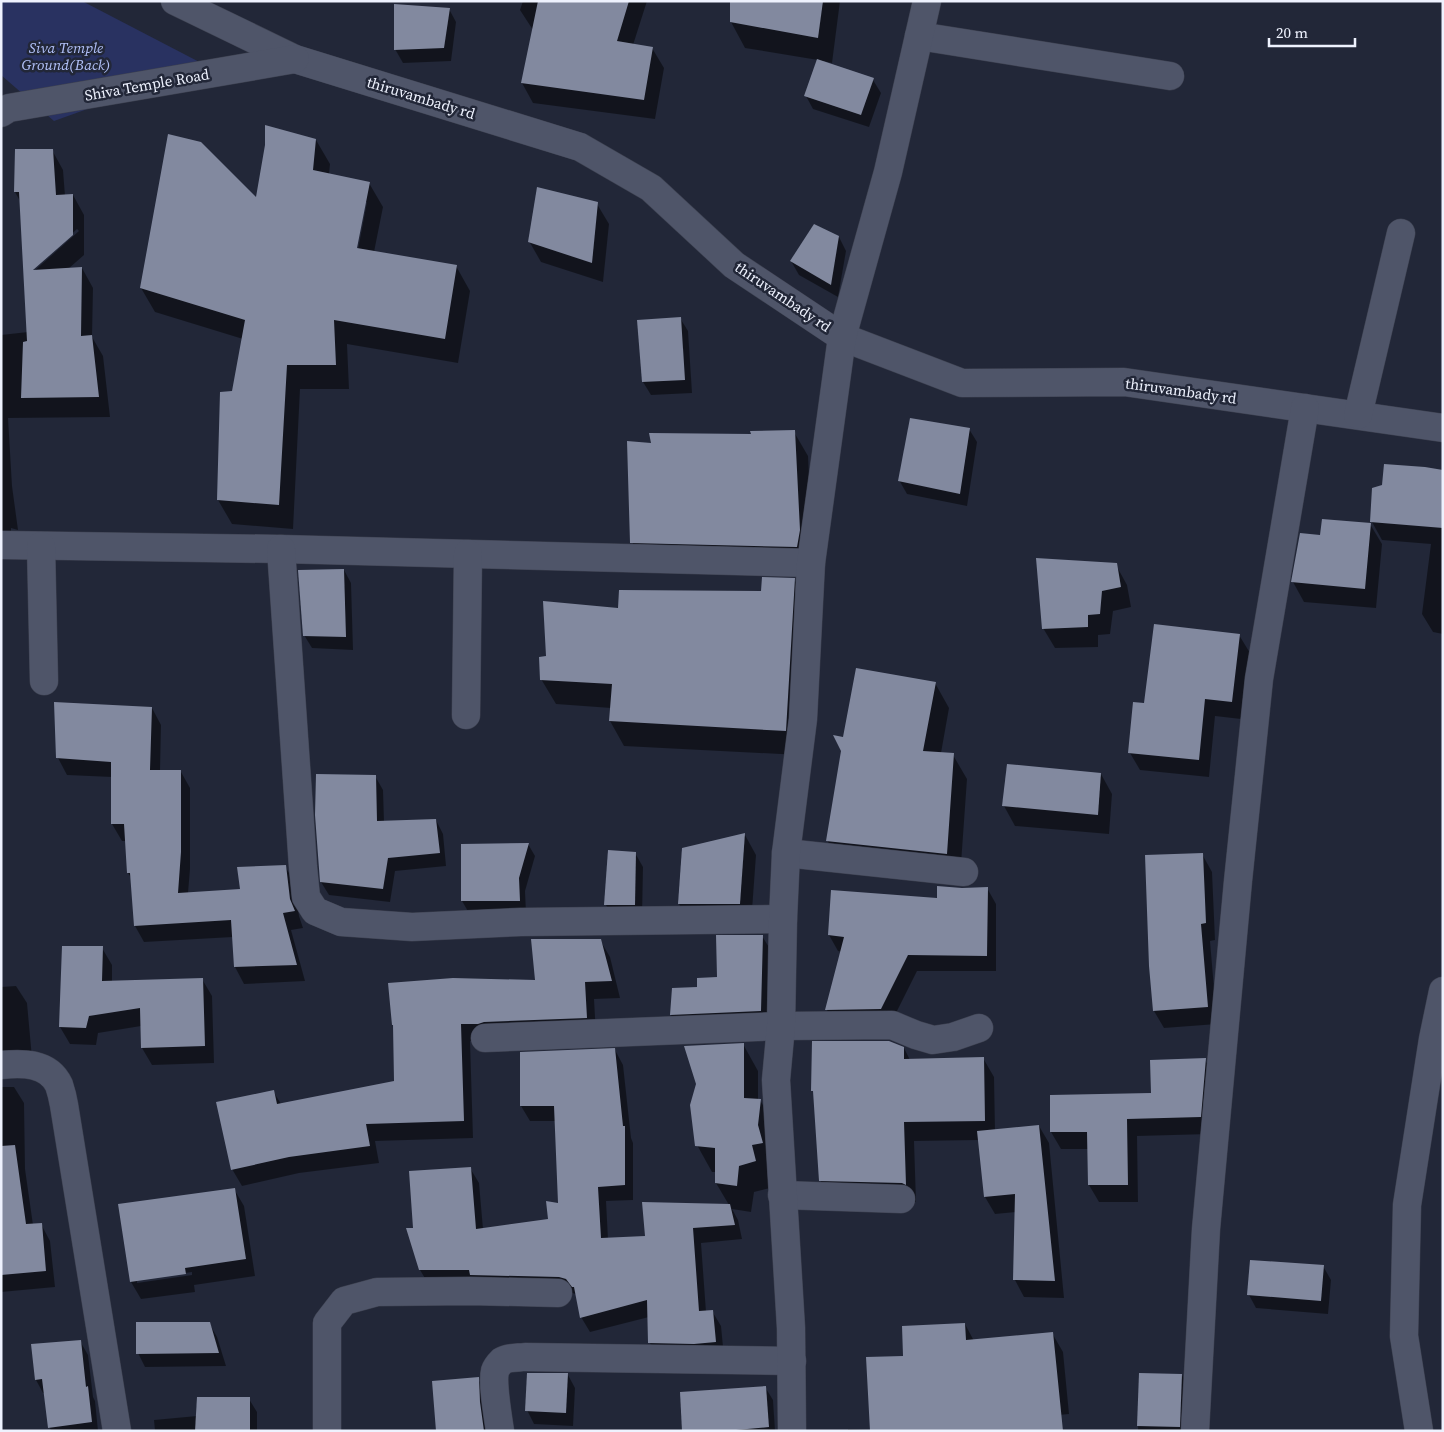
<svg xmlns="http://www.w3.org/2000/svg" width="1444" height="1432" font-family="'Source Serif 4',serif">
<rect width="100%" height="100%" fill="#222738"/>
<!-- green -->
<path fill="#293261" d="M 1,1 L 82,1 L 207,66 L 54,121 L 1,75 Z"/>
<!-- shadow -->
<g fill="#0007" fill-rule="evenodd">
<path d="M 523,1 L 647,1 L 633,45 L 652,48 L 664,68 L 655,119 L 533,103 L 522,83 L 533,30 L 520,10 Z"/>
<path d="M 731,1 L 840,1 L 832,63 L 823,61 L 822,62 L 873,80 L 881,93 L 869,127 L 813,109 L 806,96 L 818,60 L 745,48 L 731,22 Z"/>
<path d="M 449,9 L 456,22 L 451,61 L 403,63 L 395,49 Z"/>
<path d="M 316,140 L 330,164 L 329,174 L 369,183 L 383,207 L 374,252 L 456,266 L 470,291 L 458,363 L 347,344 L 349,389 L 300,389 L 293,529 L 232,524 L 218,500 L 233,392 L 243,339 L 155,312 L 141,288 L 257,199 ZM 365,202 L 367,202 L 357,255 L 355,254 Z"/>
<path d="M 16,150 L 52,150 L 63,170 L 65,196 L 73,195 L 84,215 L 84,255 L 68,269 L 82,268 L 93,288 L 92,337 L 103,356 L 110,417 L 8,418 L 12,486 L 18,530 L 11,528 L 11,549 L 1,554 L 1,335 L 28,332 L 20,201 L 15,192 ZM 77,229 L 79,231 L 33,272 L 33,269 Z"/>
<path d="M 597,204 L 609,224 L 603,282 L 541,262 L 529,241 Z"/>
<path d="M 839,237 L 846,251 L 838,297 L 799,275 L 791,261 Z"/>
<path d="M 680,318 L 688,331 L 692,393 L 651,395 L 643,382 L 638,321 Z"/>
<path d="M 969,429 L 977,442 L 967,506 L 907,494 L 899,480 Z"/>
<path d="M 794,432 L 808,456 L 813,555 L 646,567 L 632,542 L 653,444 Z"/>
<path d="M 1443,471 L 1443,634 L 1433,632 L 1422,614 L 1431,544 L 1382,540 L 1372,522 Z"/>
<path d="M 1370,524 L 1382,544 L 1376,608 L 1304,602 L 1293,582 L 1321,537 Z"/>
<path d="M 1116,565 L 1127,585 L 1131,607 L 1113,611 L 1110,634 L 1098,635 L 1098,647 L 1055,648 L 1043,628 Z"/>
<path d="M 344,570 L 351,583 L 353,650 L 312,648 L 304,635 Z"/>
<path d="M 794,579 L 808,604 L 799,755 L 624,746 L 610,721 L 611,708 L 556,704 L 541,679 L 547,657 L 619,609 L 763,592 Z"/>
<path d="M 1239,635 L 1250,653 L 1241,719 L 1215,716 L 1209,777 L 1140,770 L 1130,753 L 1145,705 Z"/>
<path d="M 935,683 L 949,708 L 941,753 L 953,755 L 967,779 L 960,878 L 841,865 L 827,840 L 844,738 Z"/>
<path d="M 152,708 L 161,725 L 160,771 L 181,772 L 190,788 L 190,869 L 188,893 L 241,890 L 285,866 L 294,882 L 299,916 L 303,928 L 291,930 L 305,981 L 244,984 L 235,967 L 233,937 L 144,942 L 135,926 L 132,879 L 128,873 L 126,841 L 122,841 L 112,824 L 112,777 L 67,775 L 58,758 Z"/>
<path d="M 1101,774 L 1112,794 L 1109,834 L 1015,826 L 1004,806 Z"/>
<path d="M 375,776 L 383,790 L 384,822 L 436,820 L 443,834 L 446,866 L 395,871 L 390,902 L 329,895 L 321,882 Z"/>
<path d="M 745,835 L 756,855 L 751,924 L 691,924 L 679,904 Z"/>
<path d="M 528,844 L 535,856 L 525,891 L 526,913 L 469,913 L 462,901 Z"/>
<path d="M 609,851 L 635,853 L 643,867 L 642,918 L 613,918 L 606,905 Z"/>
<path d="M 1202,854 L 1212,872 L 1215,940 L 1210,941 L 1217,1024 L 1164,1028 L 1154,1011 Z"/>
<path d="M 987,888 L 996,904 L 996,971 L 917,971 L 890,1025 L 836,1026 L 827,1010 L 842,952 L 838,951 L 829,935 L 832,892 L 938,900 L 962,889 Z"/>
<path d="M 762,936 L 770,949 L 768,1024 L 678,1028 L 671,1015 L 699,989 L 719,978 Z"/>
<path d="M 600,940 L 610,957 L 620,998 L 594,999 L 596,1035 L 488,1041 L 470,1041 L 473,1138 L 375,1141 L 379,1163 L 299,1173 L 242,1186 L 232,1169 L 273,1091 L 281,1104 L 396,1082 L 394,1027 L 393,1025 L 390,984 L 536,981 Z"/>
<path d="M 102,948 L 112,965 L 112,982 L 202,979 L 212,996 L 214,1063 L 152,1065 L 142,1048 L 141,1026 L 98,1033 L 96,1045 L 70,1044 L 60,1027 Z"/>
<path d="M 16,986 L 27,1003 L 32,1058 L 1,1061 L 1,987 Z"/>
<path d="M 743,1044 L 758,1071 L 758,1100 L 760,1100 L 775,1126 L 777,1169 L 767,1171 L 770,1188 L 754,1192 L 751,1212 L 732,1209 L 738,1220 L 742,1239 L 701,1243 L 706,1312 L 712,1311 L 721,1326 L 724,1357 L 658,1358 L 650,1343 L 649,1317 L 590,1332 L 581,1317 L 576,1294 L 568,1292 L 429,1285 L 420,1270 L 415,1230 L 470,1168 L 479,1183 L 483,1229 L 549,1220 L 559,1204 L 556,1121 L 530,1121 L 521,1106 L 615,1050 L 623,1065 L 631,1138 L 633,1143 L 633,1200 L 606,1201 L 608,1239 L 647,1237 L 729,1205 L 716,1183 L 716,1172 L 712,1172 L 697,1145 Z"/>
<path d="M 904,1048 L 910,1060 L 983,1058 L 994,1077 L 995,1131 L 1039,1126 L 1049,1143 L 1064,1298 L 1024,1297 L 1015,1280 L 1016,1212 L 995,1214 L 985,1197 L 979,1140 L 914,1141 L 916,1202 L 831,1199 L 820,1180 Z"/>
<path d="M 1205,1060 L 1215,1077 L 1210,1134 L 1137,1136 L 1138,1202 L 1099,1202 L 1089,1185 L 1089,1149 L 1061,1149 L 1051,1132 L 1153,1094 Z"/>
<path d="M 1,1087 L 14,1087 L 24,1103 L 25,1169 L 33,1225 L 41,1224 L 50,1241 L 55,1287 L 1,1292 Z"/>
<path d="M 234,1189 L 244,1206 L 255,1276 L 194,1285 L 195,1292 L 141,1299 L 131,1282 L 120,1206 ZM 192,1272 L 192,1275 L 137,1283 L 137,1280 Z"/>
<path d="M 1323,1266 L 1331,1280 L 1328,1314 L 1256,1308 L 1249,1295 Z"/>
<path d="M 209,1323 L 217,1337 L 226,1366 L 145,1367 L 138,1353 Z"/>
<path d="M 965,1324 L 974,1341 L 1052,1333 L 1063,1352 L 1069,1414 L 1017,1419 L 1016,1431 L 848,1431 L 848,1429 L 871,1430 L 904,1357 Z"/>
<path d="M 80,1341 L 88,1355 L 93,1397 L 95,1401 L 98,1431 L 52,1431 L 49,1427 L 45,1393 L 43,1393 L 36,1380 Z"/>
<path d="M 1140,1374 L 1182,1375 L 1189,1389 L 1187,1431 L 1138,1431 Z"/>
<path d="M 568,1375 L 575,1388 L 573,1426 L 534,1424 L 527,1410 Z"/>
<path d="M 478,1379 L 486,1392 L 489,1431 L 439,1431 Z"/>
<path d="M 765,1387 L 773,1400 L 775,1431 L 684,1431 Z"/>
<path d="M 249,1399 L 257,1412 L 257,1431 L 155,1431 L 154,1420 L 197,1416 Z"/>
</g>
<!-- building -->
<g fill="#82899f">
<path d="M 538,1 L 629,1 L 617,41 L 653,47 L 644,100 L 521,83 Z"/>
<path d="M 730,1 L 823,1 L 818,38 L 730,22 Z"/>
<path d="M 394,4 L 450,8 L 444,48 L 394,50 Z"/>
<path d="M 817,59 L 874,78 L 861,115 L 804,96 Z"/>
<path d="M 265,125 L 316,139 L 313,170 L 370,182 L 357,248 L 457,265 L 445,339 L 334,320 L 336,365 L 287,365 L 279,505 L 217,500 L 220,392 L 232,391 L 245,320 L 140,288 L 168,134 L 201,142 L 256,197 L 265,145 Z"/>
<path d="M 15,149 L 53,149 L 56,195 L 73,194 L 73,235 L 33,270 L 82,267 L 81,336 L 92,335 L 99,397 L 21,398 L 23,342 L 27,341 L 19,192 L 14,192 Z"/>
<path d="M 537,187 L 598,202 L 592,263 L 528,242 Z"/>
<path d="M 814,224 L 839,236 L 831,285 L 790,261 Z"/>
<path d="M 681,317 L 685,380 L 642,382 L 637,320 Z"/>
<path d="M 910,418 L 970,428 L 960,494 L 898,481 Z"/>
<path d="M 795,430 L 800,530 L 797,547 L 630,543 L 627,441 L 651,443 L 649,433 L 751,434 L 750,431 Z"/>
<path d="M 1384,464 L 1425,467 L 1443,470 L 1443,528 L 1370,522 L 1372,488 L 1382,485 Z"/>
<path d="M 1322,519 L 1371,523 L 1365,589 L 1291,582 L 1300,533 L 1320,535 Z"/>
<path d="M 1036,558 L 1117,563 L 1121,587 L 1102,591 L 1100,614 L 1088,615 L 1088,627 L 1042,629 Z"/>
<path d="M 344,569 L 346,637 L 303,636 L 298,570 Z"/>
<path d="M 762,577 L 795,578 L 786,731 L 609,721 L 612,684 L 540,680 L 539,657 L 546,656 L 543,601 L 618,608 L 619,590 L 761,591 Z"/>
<path d="M 1154,624 L 1240,634 L 1232,702 L 1205,699 L 1199,760 L 1128,753 L 1133,702 L 1144,703 Z"/>
<path d="M 856,668 L 936,682 L 923,751 L 954,753 L 947,854 L 826,841 L 841,751 L 833,735 L 843,737 Z"/>
<path d="M 54,702 L 152,707 L 150,770 L 181,770 L 181,852 L 178,893 L 240,889 L 237,867 L 286,865 L 290,899 L 295,911 L 283,913 L 297,965 L 234,967 L 231,920 L 134,926 L 130,873 L 127,873 L 124,824 L 111,824 L 111,762 L 56,758 Z"/>
<path d="M 1007,764 L 1101,773 L 1098,815 L 1002,806 Z"/>
<path d="M 316,774 L 376,775 L 377,821 L 436,819 L 440,853 L 388,858 L 383,889 L 320,882 L 315,815 Z"/>
<path d="M 745,833 L 740,904 L 678,904 L 682,848 Z"/>
<path d="M 529,843 L 519,878 L 520,901 L 461,901 L 461,844 Z"/>
<path d="M 608,850 L 636,852 L 635,905 L 604,905 Z"/>
<path d="M 1203,853 L 1206,923 L 1201,924 L 1208,1007 L 1153,1011 L 1149,966 L 1145,855 Z"/>
<path d="M 937,886 L 962,888 L 988,887 L 987,956 L 908,955 L 881,1009 L 825,1010 L 844,937 L 828,935 L 831,890 L 937,898 Z"/>
<path d="M 716,935 L 763,935 L 761,1011 L 670,1015 L 672,988 L 697,987 L 697,978 L 717,977 Z"/>
<path d="M 531,939 L 601,939 L 612,981 L 585,982 L 587,1018 L 484,1022 L 478,1024 L 461,1024 L 464,1121 L 366,1124 L 370,1146 L 289,1157 L 231,1170 L 216,1102 L 274,1090 L 277,1104 L 394,1081 L 393,1025 L 392,1025 L 388,983 L 453,978 L 535,980 Z"/>
<path d="M 62,946 L 103,946 L 102,981 L 203,978 L 205,1046 L 141,1048 L 140,1008 L 89,1016 L 86,1028 L 59,1027 Z"/>
<path d="M 812,1041 L 889,1041 L 904,1047 L 904,1059 L 984,1057 L 985,1121 L 904,1122 L 906,1185 L 902,1183 L 819,1181 L 813,1091 L 811,1091 Z"/>
<path d="M 744,1043 L 744,1098 L 761,1099 L 758,1125 L 763,1143 L 752,1145 L 756,1161 L 739,1166 L 737,1186 L 715,1183 L 715,1148 L 695,1146 L 690,1105 L 696,1084 L 684,1046 Z"/>
<path d="M 615,1048 L 623,1126 L 625,1126 L 625,1185 L 598,1187 L 601,1238 L 645,1236 L 642,1202 L 730,1204 L 735,1225 L 693,1228 L 699,1311 L 713,1310 L 716,1342 L 694,1344 L 648,1343 L 647,1300 L 580,1318 L 574,1287 L 572,1287 L 566,1279 L 559,1277 L 470,1275 L 469,1270 L 419,1270 L 406,1228 L 413,1228 L 409,1171 L 471,1167 L 476,1229 L 548,1219 L 546,1201 L 558,1203 L 554,1106 L 520,1106 L 520,1052 Z"/>
<path d="M 1206,1058 L 1201,1117 L 1127,1119 L 1128,1185 L 1088,1185 L 1087,1132 L 1050,1132 L 1050,1095 L 1151,1093 L 1150,1060 Z"/>
<path d="M 1039,1125 L 1055,1281 L 1013,1280 L 1015,1194 L 984,1197 L 977,1131 Z"/>
<path d="M 15,1145 L 26,1224 L 42,1223 L 46,1271 L 1,1275 L 1,1146 Z"/>
<path d="M 235,1188 L 246,1259 L 185,1268 L 186,1274 L 130,1282 L 118,1204 Z"/>
<path d="M 1250,1260 L 1324,1265 L 1321,1301 L 1247,1295 Z"/>
<path d="M 136,1322 L 210,1322 L 219,1353 L 136,1354 Z"/>
<path d="M 965,1323 L 966,1340 L 1053,1332 L 1063,1431 L 870,1431 L 866,1357 L 903,1356 L 902,1326 Z"/>
<path d="M 81,1340 L 86,1387 L 88,1386 L 92,1422 L 48,1428 L 42,1379 L 35,1380 L 31,1344 Z"/>
<path d="M 527,1373 L 568,1373 L 566,1413 L 525,1411 Z"/>
<path d="M 1139,1373 L 1182,1374 L 1180,1427 L 1137,1426 Z"/>
<path d="M 479,1377 L 480,1402 L 484,1431 L 436,1431 L 432,1381 Z"/>
<path d="M 766,1386 L 769,1427 L 725,1431 L 682,1431 L 680,1392 Z"/>
<path d="M 197,1397 L 250,1397 L 250,1431 L 195,1431 Z"/>
</g>
<g fill="none" stroke-linecap="round" stroke-linejoin="round">
<defs>
<g id="minor">
<path d="M 175,1 L 295,59 L 580,147 L 651,188 L 734,265 L 842,337 L 962,383 L 1124,382 L 1443,428"/>
<path d="M 919,36 L 1170,76"/>
<path d="M 1,113 L 9,108 L 295,59"/>
<path d="M 1358,415 L 1401,233"/>
<path d="M 1,545 L 281,549 L 811,563"/>
<path d="M 41,546 L 44,681"/>
<path d="M 281,549 L 303,867 L 306,897 L 315,911 L 341,922 L 412,927 L 521,922 L 783,919"/>
<path d="M 466,715 L 468,554"/>
<path d="M 786,853 L 964,872"/>
<path d="M 485,1038 L 781,1026 L 892,1025 L 916,1035 L 933,1040 L 953,1037 L 979,1028"/>
<path d="M 1,1065 C 22,1063 48,1062 59,1085 C 61,1091 63,1099 64,1105 L 117,1431"/>
<path d="M 782,1195 L 901,1199"/>
<path d="M 327,1431 L 327,1323 L 344,1301 L 377,1292 L 470,1291 L 558,1293"/>
<path d="M 500,1431 C 498,1417 492,1383 495,1371 C 496,1368 499,1364 502,1361 C 508,1357 518,1358 525,1357 L 792,1361"/>
<path d="M 792,1431 L 791,1328 L 776,1080 L 781,1026 L 783,919 L 786,853 L 803,719 L 811,563 L 842,337 L 888,172 L 927,1"/>
<path d="M 1195,1431 L 1206,1229 L 1238,881 L 1259,679 L 1305,408"/>
<path d="M 1419,1431 L 1404,1336 L 1407,1205 L 1433,1039 L 1443,991"/>
</g>
</defs>
<!-- minor casing -->
<use href="#minor" stroke="#3d4150" stroke-width="29"/>
<!-- minor -->
<use href="#minor" stroke="#4f5569" stroke-width="28"/>
</g>
<g text-anchor="middle" stroke-width="5" stroke-linejoin="round" paint-order="stroke">
<!-- park labels -->
<g font-size="15" font-style="italic" fill="#b1c0f7" stroke="#222738">
<text x="66" y="53">Siva Temple<tspan x="66" dy="17">Ground(Back)</tspan></text>
</g>
<!-- street labels -->
<g font-size="15" fill="#eef2fe" stroke="#222738">
<text transform="translate(147 85) rotate(-10)" y="5">Shiva Temple Road</text>
<text transform="translate(421 98) rotate(17)" y="5">thiruvambady rd</text>
<text transform="translate(783 297) rotate(34)" y="5">thiruvambady rd</text>
<text transform="translate(1181 391) rotate(8)" y="5">thiruvambady rd</text>
</g>
</g>
<!-- border -->
<rect width="1444" height="1432" fill="none" stroke="#eef2fe" stroke-width="5"/>
<!-- scale -->
<path d="M1269 38v8h86v-8" fill="none" stroke="#eef2fe" stroke-width="2.5"/>
<text x="1276" y="38" font-size="15" fill="#eef2fe" stroke="#222738" stroke-width="4" paint-order="stroke">20 m</text>
</svg>
